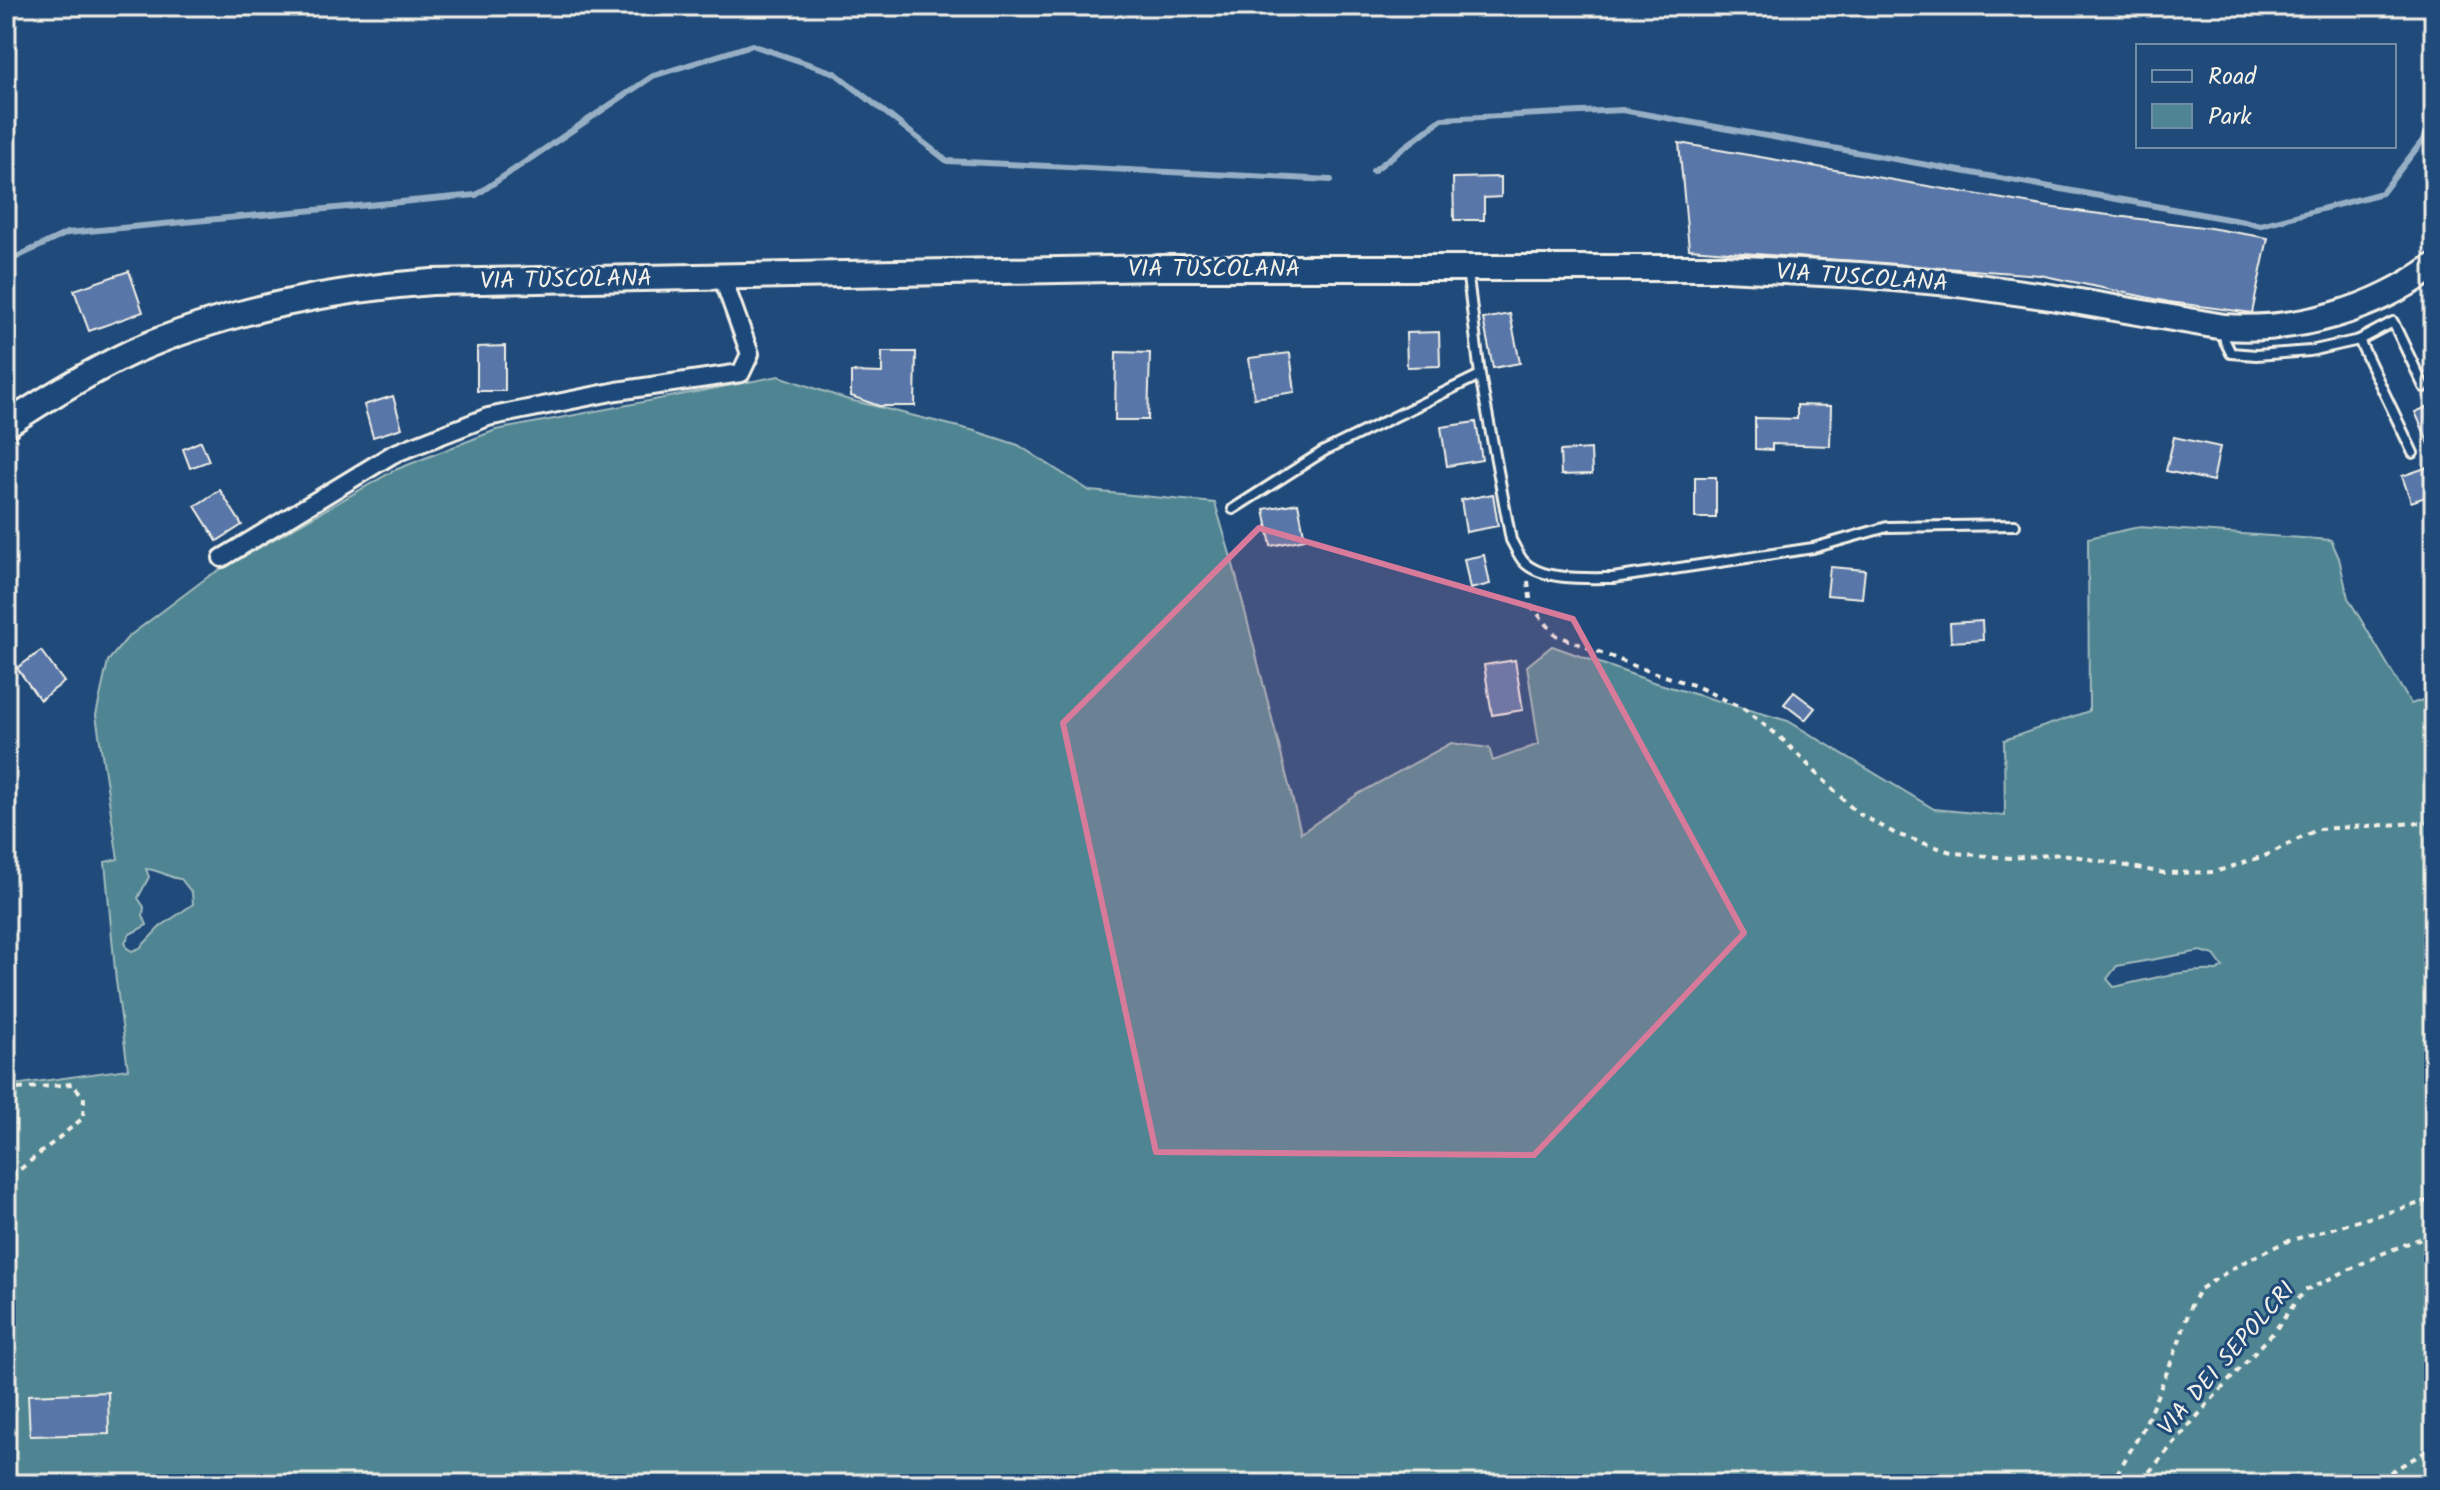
<svg xmlns="http://www.w3.org/2000/svg" width="2440" height="1490" font-family="Kalam,sans-serif">
<rect width="100%" height="100%" fill="#1f4a7a"/>
<filter id="ink" filterUnits="userSpaceOnUse"><feTurbulence type="fractalNoise" baseFrequency=".0125" numOctaves="2"/><feDisplacementMap in="SourceGraphic" scale="16" xChannelSelector="R" yChannelSelector="G"/><feConvolveMatrix kernelMatrix="1 2 1 2 8 2 1 2 1" color-interpolation-filters="sRGB"/></filter>
<g filter="url(#ink)">
<!-- green -->
<path fill="#4f8592" stroke="#a2bbbd" stroke-width="2" fill-rule="evenodd" d="M 779,376 L 846,399 L 975,431 L 1018,445 L 1090,491 L 1215,503 L 1234,568 L 1301,833 L 1358,794 L 1451,743 L 1489,748 L 1493,761 L 1539,744 L 1527,666 L 1552,646 L 1653,682 L 1788,721 L 1934,809 L 2005,816 L 2004,740 L 2089,711 L 2088,538 L 2139,527 L 2331,540 L 2339,558 L 2348,598 L 2411,704 L 2434,696 L 2434,1484 L 6,1484 L 6,1086 L 128,1069 L 116,981 L 105,862 L 118,859 L 96,715 L 108,661 L 128,637 L 209,576 L 395,470 L 496,430 ZM 146,869 C 162,870 170,879 181,879 L 192,893 L 193,904 L 160,927 L 140,948 L 132,951 L 127,948 L 125,942 L 130,934 L 147,925 L 143,915 L 144,907 L 138,898 L 149,877 ZM 2201,951 L 2214,955 L 2223,967 L 2217,971 C 2183,969 2147,980 2114,987 L 2107,979 L 2117,966 Z"/>
<g fill="none" stroke-linecap="round" stroke-linejoin="round">
<!-- stream -->
<g stroke="#97afc4" stroke-width="6">
<path d="M 1373,171 L 1442,119 L 1622,110 L 2261,225 L 2382,193 L 2434,126"/>
<path d="M 6,262 L 67,233 L 476,195 L 653,76 L 752,45 L 835,73 L 947,161 L 1331,180"/>
</g>
</g>
<!-- building -->
<g fill="#5877a8" stroke="#f4f1e8" stroke-width="2">
<path d="M 1679,143 L 2054,208 L 2210,228 L 2268,238 L 2252,313 L 2169,302 L 2040,275 L 1689,249 Z"/>
<path d="M 1501,177 L 1501,197 L 1484,198 L 1484,220 L 1454,220 L 1453,178 Z"/>
<path d="M 129,271 L 143,312 L 89,331 L 74,290 Z"/>
<path d="M 1510,314 L 1520,363 L 1493,368 L 1483,319 Z"/>
<path d="M 1439,332 L 1440,366 L 1407,367 L 1406,333 Z"/>
<path d="M 505,346 L 505,391 L 477,391 L 477,347 Z"/>
<path d="M 882,352 L 916,352 L 915,406 L 879,406 L 851,396 L 851,372 L 882,373 Z"/>
<path d="M 1116,352 L 1150,353 L 1148,420 L 1115,420 Z"/>
<path d="M 1290,353 L 1295,392 L 1254,398 L 1249,358 Z"/>
<path d="M 393,396 L 402,428 L 373,437 L 364,405 Z"/>
<path d="M 2434,404 L 2434,455 L 2415,412 Z"/>
<path d="M 1797,405 L 1831,406 L 1830,446 L 1772,444 L 1772,450 L 1755,449 L 1755,418 L 1797,419 Z"/>
<path d="M 1476,422 L 1482,460 L 1447,466 L 1441,427 Z"/>
<path d="M 2174,437 L 2220,447 L 2213,481 L 2166,471 Z"/>
<path d="M 201,441 L 209,461 L 190,468 L 183,449 Z"/>
<path d="M 1591,449 L 1592,474 L 1561,475 L 1560,451 Z"/>
<path d="M 2434,465 L 2434,494 L 2411,502 L 2402,476 Z"/>
<rect x="1695" y="477" width="21" height="41"/>
<path d="M 220,490 L 242,525 L 217,541 L 195,506 Z"/>
<path d="M 1493,494 L 1498,526 L 1466,532 L 1461,500 Z"/>
<path d="M 1298,503 L 1305,539 L 1271,546 L 1264,509 Z"/>
<path d="M 1484,555 L 1490,584 L 1470,589 L 1464,559 Z"/>
<path d="M 1830,567 L 1865,570 L 1862,598 L 1827,595 Z"/>
<path d="M 1982,621 L 1983,640 L 1951,642 L 1950,623 Z"/>
<path d="M 41,651 L 64,682 L 40,700 L 17,668 Z"/>
<path d="M 1515,660 L 1523,710 L 1492,715 L 1484,665 Z"/>
<path d="M 1794,692 L 1815,708 L 1805,720 L 1784,704 Z"/>
<path d="M 108,1392 L 109,1434 L 30,1436 L 28,1395 Z"/>
</g>
<g fill="none" stroke-linecap="round" stroke-linejoin="round">
<defs>
<g id="lane">
<path d="M 1467,269 L 1480,375 L 1511,540 C 1515,547 1519,557 1524,562 C 1542,581 1589,578 1613,578 L 1813,548 L 1887,527 L 2015,525"/>
<path d="M 2224,332 L 2225,341 L 2231,353 L 2256,355 L 2310,351 L 2359,340 L 2413,453"/>
<path d="M 2359,340 L 2393,322 L 2424,387"/>
<path d="M 1233,509 L 1324,451 L 1480,375"/>
</g>
<path id="street" d="M 222,558 L 393,454 L 488,417 L 617,391 L 741,373 L 750,354 L 722,276"/>
<path id="secondary" d="M 6,425 C 47,398 89,372 134,351 C 224,311 334,289 432,282 L 1162,268 L 1725,268 L 1859,275 L 1950,283 L 2051,297 L 2224,327 C 2297,332 2374,310 2434,266"/>
</defs>
<!-- lane casing -->
<use href="#lane" stroke="#f4f1e8" stroke-width="14"/>
<!-- street casing -->
<use href="#street" stroke="#f4f1e8" stroke-width="22"/>
<!-- secondary casing -->
<use href="#secondary" stroke="#f4f1e8" stroke-width="30"/>
<!-- path -->
<g stroke="#f4f1e8" stroke-width="4" stroke-dasharray="6 6" stroke-linecap="butt">
<path d="M 1528,581 L 1531,606 L 1556,635 L 1637,667 L 1696,686 L 1744,709 L 1780,737 L 1856,812 L 1896,834 L 1954,853 L 2011,858 L 2063,854 L 2164,873 L 2215,872 L 2267,855 L 2318,829 L 2434,822"/>
<path d="M 6,1090 L 72,1084 L 84,1097 L 83,1118 L 6,1181"/>
<path d="M 2111,1484 L 2144,1427 L 2177,1348 L 2191,1305 L 2199,1290 L 2238,1265 L 2285,1242 L 2424,1202 L 2434,1197"/>
<path d="M 2147,1484 L 2150,1471 L 2212,1399 L 2273,1333 L 2304,1291 L 2384,1253 L 2434,1233"/>
<path d="M 2369,1484 L 2434,1447"/>
</g>
<!-- lane -->
<use href="#lane" stroke="#1f4a7a" stroke-width="8"/>
<!-- street -->
<use href="#street" stroke="#1f4a7a" stroke-width="16"/>
<!-- secondary -->
<use href="#secondary" stroke="#1f4a7a" stroke-width="24"/>
</g>
</g>
<!-- marked area -->
<path fill="#d87a9a" fill-opacity="0.2" stroke="#d87a9a" stroke-width="6" stroke-linejoin="round" d="M 1259,528 L 1573,619 L 1744,933 L 1534,1155 L 1156,1152 L 1063,723 Z"/>
<g text-anchor="middle" stroke-width="6" stroke-linejoin="round" paint-order="stroke">
<!-- street labels -->
<g font-size="24" fill="#f4f1e8" stroke="#1f4a7a">
<text x="1214" y="276">VIA TUSCOLANA</text>
<text transform="translate(1862 277) rotate(4)" y="8">VIA TUSCOLANA</text>
<text transform="translate(566 279) rotate(-1)" y="8">VIA TUSCOLANA</text>
<text transform="translate(2226 1358) rotate(-49)" y="8">VIA DEI SEPOLCRI</text>
</g>
</g>
<!-- margin -->
<rect width="2440" height="1490" fill="none" stroke="#1f4a7a" stroke-width="32"/>
<rect x="16" y="16" width="2408" height="1458" fill="none" stroke="#f4f1e8" stroke-width="3" filter="url(#ink)"/>
<!-- legend -->
<rect x="2136" y="44" width="260" height="104" fill="#1f4a7a" stroke="#748da6" stroke-width="2"/>
<rect x="2152" y="70" width="40" height="12" fill="#1f4a7a" stroke="#748da6" stroke-width="2"/>
<text x="2208" y="84" font-size="24" fill="#f4f1e8">Road</text>
<rect x="2152" y="104" width="40" height="24" fill="#4f8592" stroke="#748da6" stroke-width="2"/>
<text x="2208" y="124" font-size="24" fill="#f4f1e8">Park</text>
</svg>
